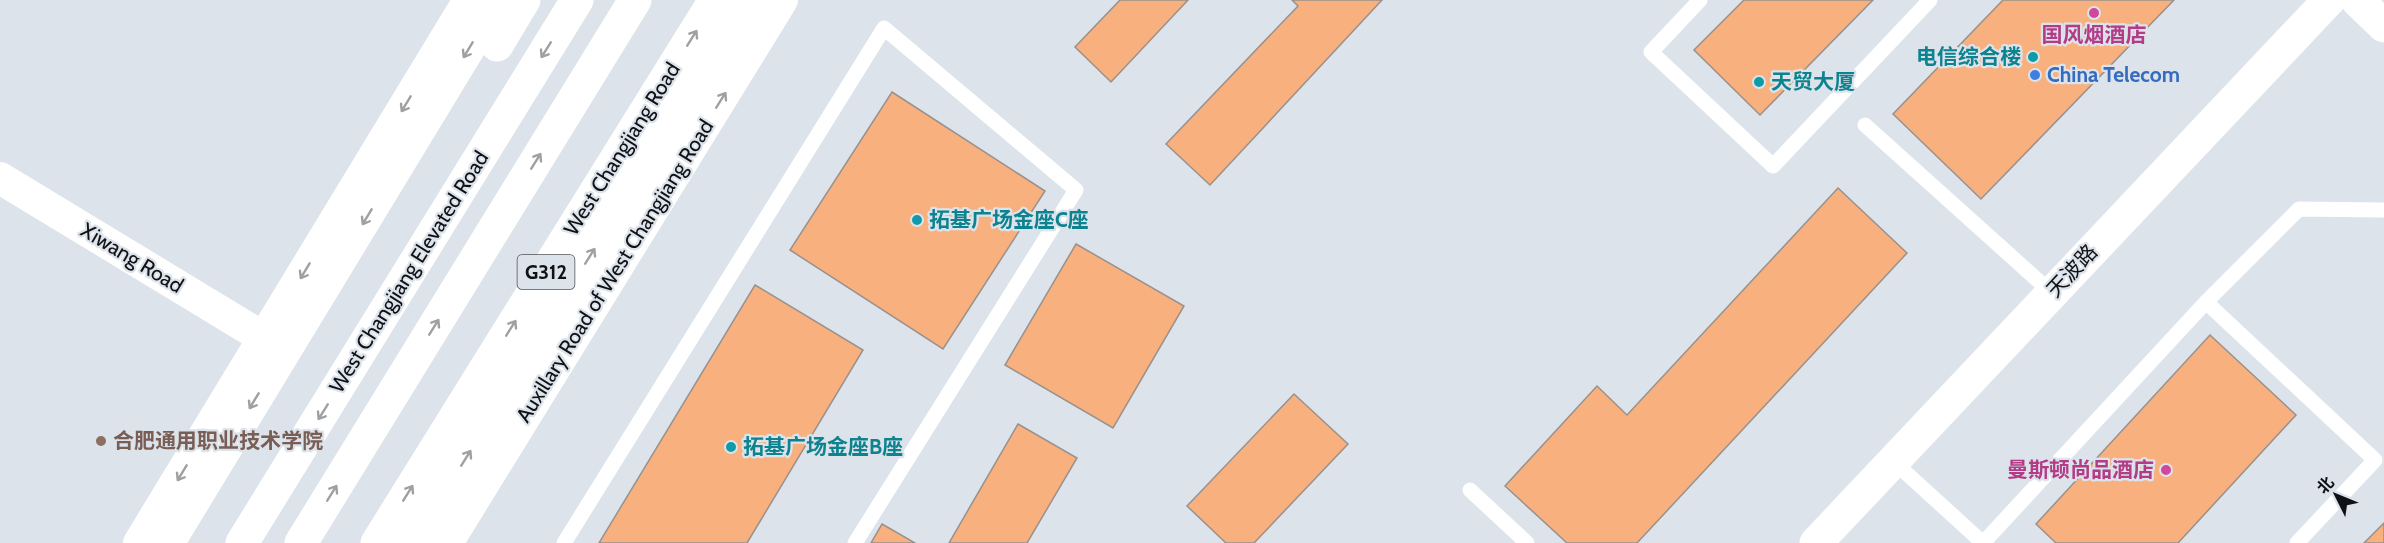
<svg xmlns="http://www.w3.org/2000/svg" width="2384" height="543" font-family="Cabin,'Noto Sans SC',sans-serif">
<rect width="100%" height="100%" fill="#dde3eb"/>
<!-- building -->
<g fill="#f8b07e" stroke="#99918c" stroke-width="1.5">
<path d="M 1120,0 L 1188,0 L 1111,82 L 1075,47 Z"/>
<path d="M 1292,0 L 1382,0 L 1210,185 L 1166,144 L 1298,6 Z"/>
<path d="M 1744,0 L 1873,0 L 1760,115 L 1694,50 Z"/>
<path d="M 2003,0 L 2174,0 L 1981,199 L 1893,114 Z"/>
<path d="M 892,92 L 1045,191 L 943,349 L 790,250 Z"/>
<path d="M 1838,188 L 1907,253 L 1637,543 L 1567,543 L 1505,486 L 1597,386 L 1627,415 Z"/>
<path d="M 1076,244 L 1184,306 L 1113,428 L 1005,365 Z"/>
<path d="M 755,285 L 863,350 L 747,543 L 599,543 Z"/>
<path d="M 2210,335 L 2296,415 L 2178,543 L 2056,543 L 2036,524 Z"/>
<path d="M 1294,394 L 1348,444 L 1254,543 L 1226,543 L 1187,506 Z"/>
<path d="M 1018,424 L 1077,458 L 1027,543 L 949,543 Z"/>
<path d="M 2384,523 L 2384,543 L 2364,543 Z"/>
<path d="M 882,524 L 915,543 L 871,543 Z"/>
</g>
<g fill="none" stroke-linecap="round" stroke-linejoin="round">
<!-- lane -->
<g stroke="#fff" stroke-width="15">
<path d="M 1700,0 L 1651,52 L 1773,166 L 1930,0"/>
<path d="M 1865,125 L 2052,293"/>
<path d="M 2206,302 L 2299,209 L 2384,210"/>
<path d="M 1893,461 L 1983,543"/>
<path d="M 1470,490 L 1527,543"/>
<path d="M 564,543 L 884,28 L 1076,190 L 855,543"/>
<path d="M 1983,543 L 2206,302 L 2375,460 L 2297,543"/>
</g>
<!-- street -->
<g stroke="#fff" stroke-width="32">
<path d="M 0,178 L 264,338"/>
<path d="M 139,543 L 469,0"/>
<path d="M 447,543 L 782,0"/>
</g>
<!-- secondary -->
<path stroke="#fff" stroke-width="33" d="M 1816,543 L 2329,0"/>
<!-- primary -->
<path stroke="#fff" stroke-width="33" d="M 2357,0 L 2384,26"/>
<!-- highway -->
<g stroke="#fff" stroke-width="33">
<path d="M 497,45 L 524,0"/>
<path d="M 168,543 L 498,0"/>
<path d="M 242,543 L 577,0"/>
<path d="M 301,543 L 635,0"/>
<path d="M 377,543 L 715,0"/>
<path d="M 413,543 L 749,0"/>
</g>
</g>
<!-- one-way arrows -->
<defs><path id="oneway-shaft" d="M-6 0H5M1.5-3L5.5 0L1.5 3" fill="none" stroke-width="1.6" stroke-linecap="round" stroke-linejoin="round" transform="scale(1.5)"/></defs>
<g stroke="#9fa0a1">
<use href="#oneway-shaft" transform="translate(692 38) rotate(-58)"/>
<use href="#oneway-shaft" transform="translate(468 50) rotate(121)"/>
<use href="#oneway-shaft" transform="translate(546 50) rotate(122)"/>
<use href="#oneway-shaft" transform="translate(721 100) rotate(-58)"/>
<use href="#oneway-shaft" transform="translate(406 104) rotate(121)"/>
<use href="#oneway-shaft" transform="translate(536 161) rotate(-58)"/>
<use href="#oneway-shaft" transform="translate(367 217) rotate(121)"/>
<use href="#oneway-shaft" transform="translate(590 256) rotate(-58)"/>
<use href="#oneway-shaft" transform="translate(305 271) rotate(121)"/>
<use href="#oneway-shaft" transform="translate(434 327) rotate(-58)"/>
<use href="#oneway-shaft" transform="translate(511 328) rotate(-58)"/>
<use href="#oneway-shaft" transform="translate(254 401) rotate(121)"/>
<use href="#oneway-shaft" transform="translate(323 412) rotate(122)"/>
<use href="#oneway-shaft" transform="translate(466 458) rotate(-58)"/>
<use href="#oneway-shaft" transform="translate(182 473) rotate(121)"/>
<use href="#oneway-shaft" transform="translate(332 493) rotate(-58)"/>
<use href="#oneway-shaft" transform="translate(408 493) rotate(-58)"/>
</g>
<!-- markers -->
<g fill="#d1479c" stroke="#dde3eb" stroke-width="2">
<circle cx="2094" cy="13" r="6"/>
<circle cx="2166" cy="470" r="6"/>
</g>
<g fill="#0f9aa8" stroke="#dde3eb" stroke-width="2">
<circle cx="2033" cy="57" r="6"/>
<circle cx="1759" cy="82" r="6"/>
<circle cx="917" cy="220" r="6"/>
<circle cx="731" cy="447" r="6"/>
</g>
<circle fill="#3f7fe0" stroke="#dde3eb" stroke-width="2" cx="2035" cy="75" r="6"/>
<circle fill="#8d6e63" stroke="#dde3eb" stroke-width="2" cx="101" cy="441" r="6"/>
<g text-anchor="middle" stroke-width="4.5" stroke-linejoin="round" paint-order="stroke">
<!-- shield labels -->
<rect fill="#dde3eb" stroke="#4d5054" stroke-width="1.5" x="517.5" y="255" width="57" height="34" rx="4.5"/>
<g font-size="20" font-weight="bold" fill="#0f1114">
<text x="546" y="279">G312</text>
</g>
<!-- hotel labels -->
<g font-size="21" font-weight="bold" fill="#b23c85" stroke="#dde3eb">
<text x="2094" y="42">国风烟酒店</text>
<text x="2154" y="477" text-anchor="end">曼斯顿尚品酒店</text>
</g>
<!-- culture labels -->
<g font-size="21" font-weight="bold" fill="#0d838f" stroke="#dde3eb" text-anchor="start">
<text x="2021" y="64" text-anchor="end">电信综合楼</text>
<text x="1771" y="89">天贸大厦</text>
<text x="929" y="227">拓基广场金座C座</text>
<text x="743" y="454">拓基广场金座B座</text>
</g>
<!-- shop labels -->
<g font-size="21" font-weight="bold" fill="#366cbe" stroke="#dde3eb" text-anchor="start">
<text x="2047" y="82">China Telecom</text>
</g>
<!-- street labels -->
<g font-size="21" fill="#0f1114" stroke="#dde3eb">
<text transform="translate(622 149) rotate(-58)" y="7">West Changjiang Road</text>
<text transform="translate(132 258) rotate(31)" y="7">Xiwang Road</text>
<text transform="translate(615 271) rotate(-58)" y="7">Auxillary Road of West Changjiang Road</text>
<text transform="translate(2072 271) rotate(-47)" y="7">天波路</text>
<text transform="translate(409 272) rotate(-58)" y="7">West Changjiang Elevated Road</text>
</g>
<!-- education labels -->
<g font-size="21" font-weight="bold" fill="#785e54" stroke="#dde3eb" text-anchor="start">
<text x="113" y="448">合肥通用职业技术学院</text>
</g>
</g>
<!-- north arrow -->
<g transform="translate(2336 495) rotate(313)" stroke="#dde3eb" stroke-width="4.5" paint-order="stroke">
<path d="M0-4.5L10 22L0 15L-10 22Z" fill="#0f1114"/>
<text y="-9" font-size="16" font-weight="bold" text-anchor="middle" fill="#0f1114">北</text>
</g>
</svg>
